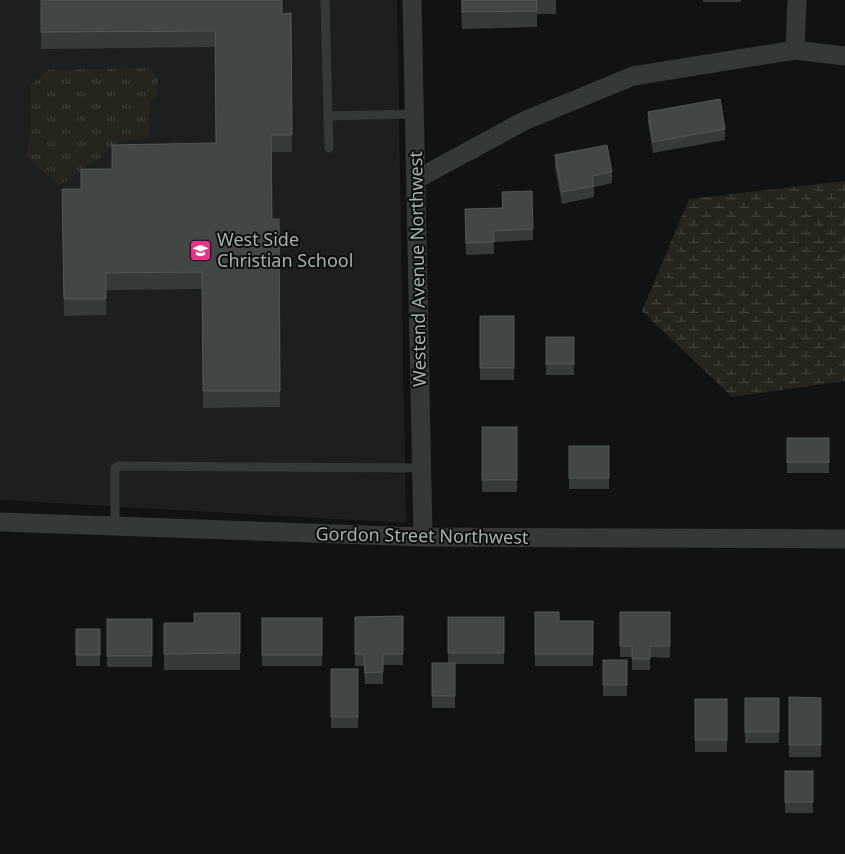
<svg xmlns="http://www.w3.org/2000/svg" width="845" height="854" font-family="'Noto Sans',sans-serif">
<defs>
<pattern id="wetland-marsh" width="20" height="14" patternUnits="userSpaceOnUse" patternTransform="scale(1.25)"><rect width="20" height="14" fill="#25251e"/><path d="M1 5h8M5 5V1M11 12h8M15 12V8" fill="none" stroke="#42423c"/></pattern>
<pattern id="park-tufts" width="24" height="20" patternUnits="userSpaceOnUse" patternTransform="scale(1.25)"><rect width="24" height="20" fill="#25251e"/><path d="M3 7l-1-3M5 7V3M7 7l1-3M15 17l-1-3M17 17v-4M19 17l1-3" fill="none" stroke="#42423c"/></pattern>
</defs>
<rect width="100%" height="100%" fill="#111212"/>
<!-- built -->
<path fill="#1d1f1f" d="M 0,0 L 397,0 L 406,523 L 0,500 Z"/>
<!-- wetland -->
<path fill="url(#wetland-marsh)" d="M 845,181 L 845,381 L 732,397 L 642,311 L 689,199 Z"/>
<!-- park -->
<path fill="url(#park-tufts)" d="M 150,68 L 158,77 L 157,97 L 150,101 L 149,138 L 118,142 L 101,157 L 59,185 L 26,157 L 30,136 L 30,86 L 48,70 Z"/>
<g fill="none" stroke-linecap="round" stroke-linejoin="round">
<!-- lane -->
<g stroke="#343938" stroke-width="9">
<path d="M 325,0 L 328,116 L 415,114"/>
<path d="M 328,116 L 329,148"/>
<path d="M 115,526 L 115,468 L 118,466 L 422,468"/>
</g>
<!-- street -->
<g stroke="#343938" stroke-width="19">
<path d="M 412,0 L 423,537"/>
<path d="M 795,50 L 797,0"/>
<path d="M 417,179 L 524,121 L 633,76 L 795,50 L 845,56"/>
<path d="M 0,522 L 423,537 L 845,539"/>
</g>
</g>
<!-- wall -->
<g fill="#363a3a">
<path d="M 41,0 L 282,14 L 291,13 L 292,152 L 271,152 L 272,219 L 279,219 L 280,407 L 203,408 L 202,289 L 106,290 L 106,315 L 64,316 L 62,189 L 81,189 L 112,169 L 216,143 L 215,47 L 41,49 Z"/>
<path d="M 461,0 L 556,0 L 556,14 L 537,14 L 537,27 L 462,29 Z"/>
<rect x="703" y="0" width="38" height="2"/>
<path d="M 648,112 L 725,129 L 725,140 L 653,153 L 648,123 Z"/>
<path d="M 555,155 L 612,172 L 612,183 L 594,187 L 594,197 L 562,204 L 555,167 Z"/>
<path d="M 502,192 L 533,229 L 533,240 L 494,242 L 494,254 L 466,255 L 465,209 L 502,208 Z"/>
<rect x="480" y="316" width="34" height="64"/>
<rect x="546" y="337" width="28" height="38"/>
<rect x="482" y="427" width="35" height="65"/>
<rect x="787" y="438" width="42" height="35"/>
<rect x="569" y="446" width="40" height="43"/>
<path d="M 535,612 L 559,621 L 593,621 L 593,666 L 535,666 Z"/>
<path d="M 620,612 L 670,612 L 670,658 L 650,657 L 650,670 L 632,670 L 632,657 L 620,657 Z"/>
<path d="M 240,613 L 240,670 L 164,670 L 164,623 L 194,623 Z"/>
<path d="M 403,616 L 403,665 L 383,665 L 383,684 L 365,684 L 364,666 L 355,666 L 355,617 Z"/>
<path d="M 448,617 L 504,617 L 504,664 L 455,664 L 455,708 L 432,708 L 432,663 L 448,663 Z"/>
<rect x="262" y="618" width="60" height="48"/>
<rect x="107" y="619" width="45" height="48"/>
<rect x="76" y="629" width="24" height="37"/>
<rect x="603" y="660" width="24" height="36"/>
<rect x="331" y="669" width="27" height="59"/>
<path d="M 789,697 L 821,698 L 821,757 L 789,757 Z"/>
<rect x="745" y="698" width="34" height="45"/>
<rect x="695" y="699" width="32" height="53"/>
<rect x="785" y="771" width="28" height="42"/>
</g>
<!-- building -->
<g fill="#424746" stroke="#515856">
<path d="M 41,0 L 282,0 L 282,14 L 291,13 L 292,135 L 271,135 L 272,219 L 279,219 L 280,391 L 203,391 L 202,272 L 106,273 L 106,299 L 64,299 L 62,189 L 81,189 L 81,169 L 112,169 L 112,145 L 216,143 L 215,31 L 41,32 Z"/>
<path d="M 462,0 L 537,0 L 537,11 L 462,12 Z"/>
<path d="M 720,99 L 725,129 L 653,142 L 648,112 Z"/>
<path d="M 607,145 L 612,172 L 592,176 L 594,186 L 562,192 L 555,155 Z"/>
<path d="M 532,191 L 533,229 L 493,231 L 494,242 L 466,243 L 465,209 L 503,208 L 502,192 Z"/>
<rect x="480" y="316" width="34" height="52"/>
<rect x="546" y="337" width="28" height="27"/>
<rect x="482" y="427" width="35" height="53"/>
<rect x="787" y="438" width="42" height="24"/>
<rect x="569" y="446" width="40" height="32"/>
<path d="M 535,612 L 559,612 L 559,621 L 593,621 L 593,654 L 535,654 Z"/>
<path d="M 620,612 L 670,612 L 670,646 L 650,646 L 650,659 L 632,659 L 632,646 L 620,646 Z"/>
<path d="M 194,613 L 240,613 L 240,653 L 164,654 L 164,623 L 194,623 Z"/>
<path d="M 403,616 L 403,654 L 383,654 L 383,672 L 365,673 L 364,654 L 355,654 L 355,617 Z"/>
<rect x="448" y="617" width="56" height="36"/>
<rect x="262" y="618" width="60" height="37"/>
<rect x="107" y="619" width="45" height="37"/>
<rect x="76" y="629" width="24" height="26"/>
<rect x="603" y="660" width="24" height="25"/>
<rect x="432" y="663" width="23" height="33"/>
<rect x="331" y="669" width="27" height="48"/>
<path d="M 789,697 L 821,698 L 821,745 L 789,745 Z"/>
<rect x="745" y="698" width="34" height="34"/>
<rect x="695" y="699" width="32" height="41"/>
<rect x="785" y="771" width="28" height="31"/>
</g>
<!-- icons -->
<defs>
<symbol id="school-square" viewBox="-11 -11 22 22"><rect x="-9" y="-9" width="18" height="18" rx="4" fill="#e73486" stroke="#0c0d0d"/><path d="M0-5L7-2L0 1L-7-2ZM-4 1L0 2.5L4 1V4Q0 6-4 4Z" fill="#fff"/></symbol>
</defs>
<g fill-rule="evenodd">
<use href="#school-square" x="188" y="238" width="25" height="25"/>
</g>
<g text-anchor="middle" stroke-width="4" stroke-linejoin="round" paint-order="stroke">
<!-- poi labels -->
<g font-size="18" fill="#a3b2ac" stroke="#0c0d0d" text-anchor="start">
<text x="217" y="246">West Side<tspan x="217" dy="21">Christian School</tspan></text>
</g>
<!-- street labels -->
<g font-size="18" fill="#a3b2ac" stroke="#0c0d0d">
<text transform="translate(418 269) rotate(-91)" y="6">Westend Avenue Northwest</text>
<text transform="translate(422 536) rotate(1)" y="6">Gordon Street Northwest</text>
</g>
</g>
</svg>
